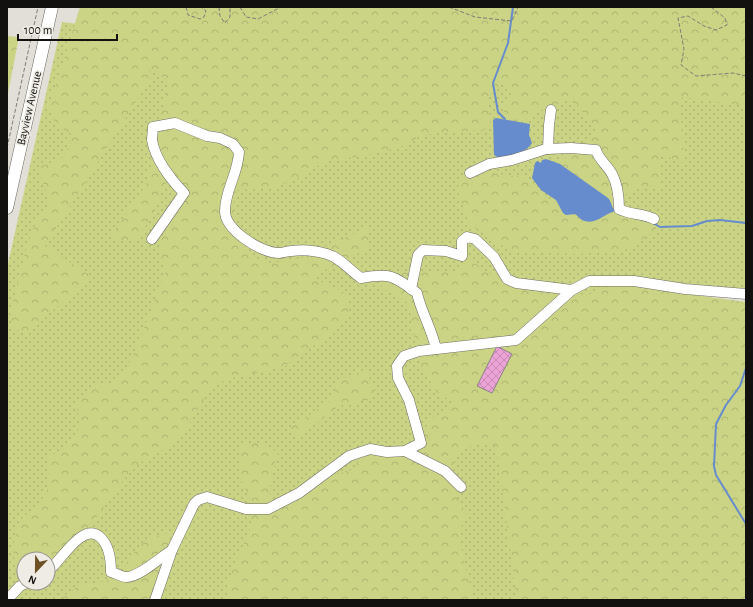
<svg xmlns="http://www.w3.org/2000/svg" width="753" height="607" font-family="'Alegreya Sans',sans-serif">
<defs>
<pattern id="grass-dots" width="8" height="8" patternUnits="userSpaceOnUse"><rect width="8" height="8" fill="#cbd485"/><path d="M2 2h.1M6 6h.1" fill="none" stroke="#adb572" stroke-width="1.8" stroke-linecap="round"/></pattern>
<pattern id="forest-crowns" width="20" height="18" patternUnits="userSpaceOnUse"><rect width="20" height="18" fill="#cbd485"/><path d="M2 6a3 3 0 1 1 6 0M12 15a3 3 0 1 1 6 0" fill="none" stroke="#adb572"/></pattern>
<pattern id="building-cross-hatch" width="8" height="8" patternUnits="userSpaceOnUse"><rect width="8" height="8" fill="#eca3d5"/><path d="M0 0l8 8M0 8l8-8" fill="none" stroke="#c98bb6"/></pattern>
</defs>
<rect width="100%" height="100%" fill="#e1dfd7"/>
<!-- grass -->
<path fill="url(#grass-dots)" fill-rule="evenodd" d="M 62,22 L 634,89 L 746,97 L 746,292 L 655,284 L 514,536 L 525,600 L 7,600 L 7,268 ZM 24,559 L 48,559 L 48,583 L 24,583 Z"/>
<!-- forest -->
<g fill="url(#forest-crowns)">
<path d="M 80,7 L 746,7 L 746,106 L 683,97 L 680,100 L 684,163 L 660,154 L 659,187 C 634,186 624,189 616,213 L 641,221 L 659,222 L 655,231 L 622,252 L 600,251 L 579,254 L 512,252 L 469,224 L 457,189 L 465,175 L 486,173 L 527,177 L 531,186 L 558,204 L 564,217 L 570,214 L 575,215 L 580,221 L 591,220 L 556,165 L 599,131 L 572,99 L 540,111 L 521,122 L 506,119 L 503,116 L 506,103 L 511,94 L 503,83 L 487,98 L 491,128 L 481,130 L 443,132 L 421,136 L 400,147 L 378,153 L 324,162 L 301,177 L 271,188 L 237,190 L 234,200 L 236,223 L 245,252 L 251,257 L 271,263 L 297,259 L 367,228 L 369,248 L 311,277 L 350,295 L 347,317 L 331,336 L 305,351 L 284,367 L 227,379 L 208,392 L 185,431 L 166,448 L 141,462 L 125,478 L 75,547 L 54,574 L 48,577 L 48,559 L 24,559 L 24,580 L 22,580 L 15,570 L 13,546 L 19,522 L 25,515 L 37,507 L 47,491 L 49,457 C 78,442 83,433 76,402 L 96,383 L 109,385 L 124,375 L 136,349 L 165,273 L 159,246 L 182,189 L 174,178 L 166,182 L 152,216 L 138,238 L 123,241 L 110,237 L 147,183 L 169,80 L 148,69 L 151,78 L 45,246 L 91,276 L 71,296 L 27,331 L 14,330 L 10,313 L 26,249 L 37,219 L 49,208 L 49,200 L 38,167 C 64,159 66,161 71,134 L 56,125 L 49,107 Z"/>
<path d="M 7,36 L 19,37 L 7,98 Z"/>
<path d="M 467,258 L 499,280 L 548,283 L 554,292 L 563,296 L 572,293 L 587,295 L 615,284 L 746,302 L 746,600 L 517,600 L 496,445 L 475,443 L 455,456 L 451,487 L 469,518 L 465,519 C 453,535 470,580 474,600 L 229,600 L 228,581 L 251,527 L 250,499 L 241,480 L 239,446 C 259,442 263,439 278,454 C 271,475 266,491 275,512 L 317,480 L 354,469 L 360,458 L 372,447 L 426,462 C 417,435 424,418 451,409 L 452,400 L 438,395 L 418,360 L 409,304 L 396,294 L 380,289 L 388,274 C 411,269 435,272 459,271 Z"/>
<path d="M 366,369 L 375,392 L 369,400 L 339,406 L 296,439 L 289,429 L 327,403 L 340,380 Z"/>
<path d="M 170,533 L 168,574 L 146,600 L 61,600 L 62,597 L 80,585 L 101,582 L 121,575 C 132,552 143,536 170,533 Z"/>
</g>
<!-- water -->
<g fill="#678ccd">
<path d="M 496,118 L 530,124 L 529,135 L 532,143 C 525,154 512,156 500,159 L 494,155 L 493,120 Z"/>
<path d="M 546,159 L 560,164 L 608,198 C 612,202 611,207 615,211 C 603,214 596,226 582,220 C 579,218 578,216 575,214 L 566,215 L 563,213 L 556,200 L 541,190 L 532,178 L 535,163 L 537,161 L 541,163 L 542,160 Z"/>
</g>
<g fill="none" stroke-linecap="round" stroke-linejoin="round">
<!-- stream -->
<g stroke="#678ccd" stroke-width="2">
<path d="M 505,119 L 498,112 L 493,83 L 508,43 L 513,7"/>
<path d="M 633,217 L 647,221"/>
<path d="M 653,223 L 660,227 L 692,226 L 707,221 L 720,220 L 746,223"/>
<path d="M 746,368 L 740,386 L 726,405 L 716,424 L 714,466 L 716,475 L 746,524"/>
</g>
</g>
<!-- building -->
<path fill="url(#building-cross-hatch)" stroke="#8a8488" d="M 497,346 L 512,354 L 492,393 L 477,386 Z"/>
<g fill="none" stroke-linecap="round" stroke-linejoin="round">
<defs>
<g id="minor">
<path d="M 548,149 L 549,125 L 551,110"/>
<path d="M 470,173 L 489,164 L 512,160 L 546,149 L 571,148 L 596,150 C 599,160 607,165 612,174 C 618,185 619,197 619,209 C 630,215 643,213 654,219"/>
<path d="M 152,239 L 184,193 C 171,180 155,159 152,140 C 152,136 153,131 153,127 L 175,123 L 207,136 L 220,138 L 233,144 L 239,152 C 238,174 225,190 225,211 C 225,230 261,253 279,253 C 283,253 287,251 291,251 C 304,249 314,250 327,254 C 341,258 349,270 361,278 C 390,273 393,275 417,293 C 421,312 432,329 436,349"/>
<path d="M 411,289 L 418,255 L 423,250 L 446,251 L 462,256 L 462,241 L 467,237 L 475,239 L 494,257 L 507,279 L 516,283 L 572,290"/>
<path d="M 405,451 L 445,471 L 461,487"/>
<path d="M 48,571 C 60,563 82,521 100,537 C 109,545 111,560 111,572 C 116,573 122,577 126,577 C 138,578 161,557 172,550"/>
<path d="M 7,600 L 20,586 L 27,583"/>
<path d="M 155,600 L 172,550 L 194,504 L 198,500 L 207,497 L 246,509 L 268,509 L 299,493 L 349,456 L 370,449 L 387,452 L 405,451 L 421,443 L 409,400 L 398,378 L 397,366 L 404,356 L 419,351 L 516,340 L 572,290 L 589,281 L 634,281 L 685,289 L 746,294"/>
</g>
<path id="major" d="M 7,208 L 52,7"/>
</defs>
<!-- minor casing -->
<use href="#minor" stroke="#6e6c65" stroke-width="11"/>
<!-- major casing -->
<use href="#major" stroke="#6e6c65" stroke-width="13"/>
<!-- path -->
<g stroke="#7f7d78" stroke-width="1" stroke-dasharray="4 2" stroke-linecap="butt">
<path d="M 186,7 L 188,15 L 200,19 L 204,17 L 206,11 L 201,7"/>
<path d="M 219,7 L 220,16 L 225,23 L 230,17 L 230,7"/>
<path d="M 240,7 L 246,17 L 258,19 L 281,7"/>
<path d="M 449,7 L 475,17 L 512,21 L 518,7"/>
<path d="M 711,7 L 725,18 L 727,25 L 716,30 L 704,26 L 688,16 L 678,18 L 684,49 L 681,65 L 696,76 L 733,73 L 746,76"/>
<path d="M 7,148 L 38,7"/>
</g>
<!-- minor -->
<use href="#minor" stroke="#fff" stroke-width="10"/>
<!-- major -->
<use href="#major" stroke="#fff" stroke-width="12"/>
</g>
<g text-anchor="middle" stroke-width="3.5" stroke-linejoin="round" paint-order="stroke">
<!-- street labels -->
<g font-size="12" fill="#12110f" stroke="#eeece4">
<text transform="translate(29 108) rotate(-77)" y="4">Bayview Avenue</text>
</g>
</g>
<!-- border -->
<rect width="753" height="607" fill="none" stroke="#12110f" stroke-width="16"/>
<!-- north arrow -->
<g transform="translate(36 571) rotate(202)"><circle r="19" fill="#eeece4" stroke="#96948f"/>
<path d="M0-3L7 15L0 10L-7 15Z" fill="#6d5124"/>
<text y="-6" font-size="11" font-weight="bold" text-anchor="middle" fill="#12110f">N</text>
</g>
<!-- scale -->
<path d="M18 34v6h99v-6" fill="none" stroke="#12110f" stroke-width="2"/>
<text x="24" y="34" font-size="12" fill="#12110f" stroke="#eeece4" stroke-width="3" paint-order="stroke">100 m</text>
</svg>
